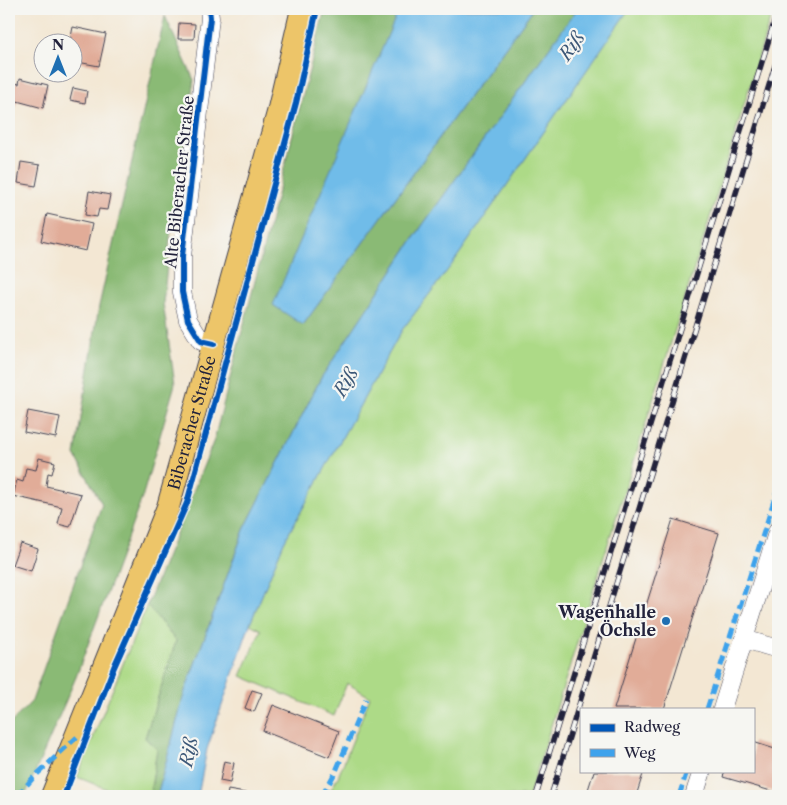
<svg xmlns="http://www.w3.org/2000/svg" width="787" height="805" font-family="'Libre Caslon Text',serif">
<rect width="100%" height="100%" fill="#f6f6f2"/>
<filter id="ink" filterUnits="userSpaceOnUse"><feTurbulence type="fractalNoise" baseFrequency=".02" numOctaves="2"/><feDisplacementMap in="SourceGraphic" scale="10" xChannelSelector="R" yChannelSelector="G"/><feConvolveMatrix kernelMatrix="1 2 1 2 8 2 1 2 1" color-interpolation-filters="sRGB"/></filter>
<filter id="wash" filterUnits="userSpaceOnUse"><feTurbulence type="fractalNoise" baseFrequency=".0096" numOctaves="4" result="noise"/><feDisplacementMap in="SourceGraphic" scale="20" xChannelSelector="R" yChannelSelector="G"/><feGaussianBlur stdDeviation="1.12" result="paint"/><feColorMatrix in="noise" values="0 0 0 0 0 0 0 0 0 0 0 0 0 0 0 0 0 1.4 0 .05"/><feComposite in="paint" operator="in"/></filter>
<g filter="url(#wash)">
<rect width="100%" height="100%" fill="#f3e7d3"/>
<!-- green -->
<g fill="#adda87" stroke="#687e61">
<path d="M 629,9 L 773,9 L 705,234 L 529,796 L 327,796 L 338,777 L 370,697 L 347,683 L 334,716 L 241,676 L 261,630 L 250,624 L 284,542 L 402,330 L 453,263 Z"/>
<path d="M 147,605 L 176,641 L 145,738 L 157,749 L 150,796 L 124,796 L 77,777 Z"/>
</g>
<!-- forest -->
<g fill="#8aba74" stroke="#566e58">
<path d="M 325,9 L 401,9 L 399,9 L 303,325 L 533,9 L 577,9 L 422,226 L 321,378 L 244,530 L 185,691 L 157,796 L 150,796 L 157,749 L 145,738 L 176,641 L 147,605 L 214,440 Z"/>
<path d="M 165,16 L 194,80 L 173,212 L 163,303 L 175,384 L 142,498 L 76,677 L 25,796 L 9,796 L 9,725 L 32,701 L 102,504 L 75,455 L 99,306 Z"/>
</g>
<!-- water -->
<g fill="#6fbce9" stroke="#486f92">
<path d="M 399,9 L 533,9 L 303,325 L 273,305 Z"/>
<path d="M 577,9 L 629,9 L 453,263 L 402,330 L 284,542 L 250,624 L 207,749 L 198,796 L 157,796 L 185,691 L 244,530 L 321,378 L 422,226 Z"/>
</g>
<g id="blocks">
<!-- building -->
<g fill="#e1ac98">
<path d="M 179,23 L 195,24 L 194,39 L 178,39 Z"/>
<path d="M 73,27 L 106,34 L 99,66 L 72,61 L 72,42 L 70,42 Z"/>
<path d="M 20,78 L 48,85 L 43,108 L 17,101 L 11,125 L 9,124 L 9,82 L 19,84 Z"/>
<path d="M 73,88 L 87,91 L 85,103 L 70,100 Z"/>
<path d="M 21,162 L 40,165 L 36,186 L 18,183 Z"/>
<path d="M 89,191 L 110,195 L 107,210 L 99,209 L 97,217 L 85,215 Z"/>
<path d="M 47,214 L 92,224 L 86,251 L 41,241 Z"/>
<path d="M 28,411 L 60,417 L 56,438 L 24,432 Z"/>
<path d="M 39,458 L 55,462 L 52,474 L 48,473 L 46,486 L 81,494 L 70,527 L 58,524 L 62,507 L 13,496 L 17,480 L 23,482 L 26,468 L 36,470 Z"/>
<path d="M 673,519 L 719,533 L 664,709 L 614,709 Z"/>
<path d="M 20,543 L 38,549 L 31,571 L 12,565 Z"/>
<path d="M 252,690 L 262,693 L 254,712 L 245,708 Z"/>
<path d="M 273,705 L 339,731 L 329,757 L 263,731 Z"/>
<path d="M 753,742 L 778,750 L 778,793 L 723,777 L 725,771 L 753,771 Z"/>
<path d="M 224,761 L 234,763 L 230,783 L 220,781 Z"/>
<path d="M 594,771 L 644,771 L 636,796 L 586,796 Z"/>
<path d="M 228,790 L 257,795 L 257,796 L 227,796 Z"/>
</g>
</g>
</g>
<g filter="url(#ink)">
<use href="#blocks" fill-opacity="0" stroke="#414052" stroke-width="1"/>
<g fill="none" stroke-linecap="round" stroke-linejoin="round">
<defs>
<g id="minor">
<path d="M 209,9 L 210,18 L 182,256 L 182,292 L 188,320 L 201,341 L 214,344"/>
<path d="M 744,639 L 778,649"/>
<path d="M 722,709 L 778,530"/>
<path d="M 694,796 L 702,771"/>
</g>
<g id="major">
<path id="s1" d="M 52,796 L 168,507 L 278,113 L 302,9"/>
</g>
</defs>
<!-- minor casing -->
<use href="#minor" stroke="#414052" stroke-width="19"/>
<!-- major casing -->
<use href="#major" stroke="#414052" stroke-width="24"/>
<!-- minor -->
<use href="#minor" stroke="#fff" stroke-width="18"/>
<!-- major -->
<use href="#major" stroke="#edc569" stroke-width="22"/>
<defs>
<g id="rail">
<path d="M 536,796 L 778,10"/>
<path d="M 551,796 L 778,56"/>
</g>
</defs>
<!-- rail casing -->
<use href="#rail" stroke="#22223b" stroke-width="5.5"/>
<!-- rail -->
<use href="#rail" stroke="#f6f6f2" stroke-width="4" stroke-dasharray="11" stroke-linecap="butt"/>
<!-- quiet -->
<g stroke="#3ea2ec" stroke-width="5" stroke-dasharray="10 5" stroke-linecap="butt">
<path d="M 707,709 L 778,488"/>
<path d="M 17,796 L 33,778 L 77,737"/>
<path d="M 322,796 L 336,771 L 366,699"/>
<path d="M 679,796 L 687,771"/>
</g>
<defs>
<g id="cycleway">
<path d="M 209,9 L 210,18 L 182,256 L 182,292 L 188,320 L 201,341 L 214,344"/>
<path d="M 64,796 L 114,667 L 187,503 L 296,103 L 317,9"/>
</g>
</defs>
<!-- cycleway casing -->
<use href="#cycleway" stroke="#f6f6f2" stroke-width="9"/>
<!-- cycleway -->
<use href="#cycleway" stroke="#0057b8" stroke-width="6"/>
</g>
</g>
<!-- markers -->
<circle fill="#1f6fb2" stroke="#f6f6f2" stroke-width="2" cx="666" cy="621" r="5"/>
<g text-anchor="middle" stroke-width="4.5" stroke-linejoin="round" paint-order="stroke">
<!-- street labels -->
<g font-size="16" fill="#22223b" stroke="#f6f6f2">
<text transform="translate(179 182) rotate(-84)" y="6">Alte Biberacher Straße</text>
<text dy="6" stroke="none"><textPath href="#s1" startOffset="399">Biberacher Straße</textPath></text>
</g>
<!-- poi labels -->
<g font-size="16" font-weight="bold" fill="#22223b" stroke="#f6f6f2" text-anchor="end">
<text x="656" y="618">Wagenhalle<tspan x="656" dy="18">Öchsle</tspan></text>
</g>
<!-- water labels -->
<g font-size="18" font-style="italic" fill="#3d5878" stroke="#f6f6f2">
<text transform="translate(572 46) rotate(-55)" y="6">Riß</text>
<text transform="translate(346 382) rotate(-60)" y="6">Riß</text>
<text transform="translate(189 752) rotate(-78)" y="6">Riß</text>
</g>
</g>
<!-- margin -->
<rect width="787" height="805" fill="none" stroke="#f6f6f2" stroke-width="30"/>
<!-- legend -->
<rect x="580" y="708" width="175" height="65" fill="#f6f6f2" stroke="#a1a1a9"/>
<rect x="590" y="724" width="25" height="8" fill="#0057b8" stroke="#a1a1a9"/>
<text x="624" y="732" font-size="15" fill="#22223b">Radweg</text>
<rect x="590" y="749" width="25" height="8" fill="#3ea2ec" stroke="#a1a1a9"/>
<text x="624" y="758" font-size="15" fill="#22223b">Weg</text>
<!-- north arrow -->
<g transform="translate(58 58)"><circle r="24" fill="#f6f6f2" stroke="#a1a1a9"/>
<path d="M0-4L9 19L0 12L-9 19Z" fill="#1f6fb2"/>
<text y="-8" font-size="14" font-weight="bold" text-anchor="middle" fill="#22223b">N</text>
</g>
</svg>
